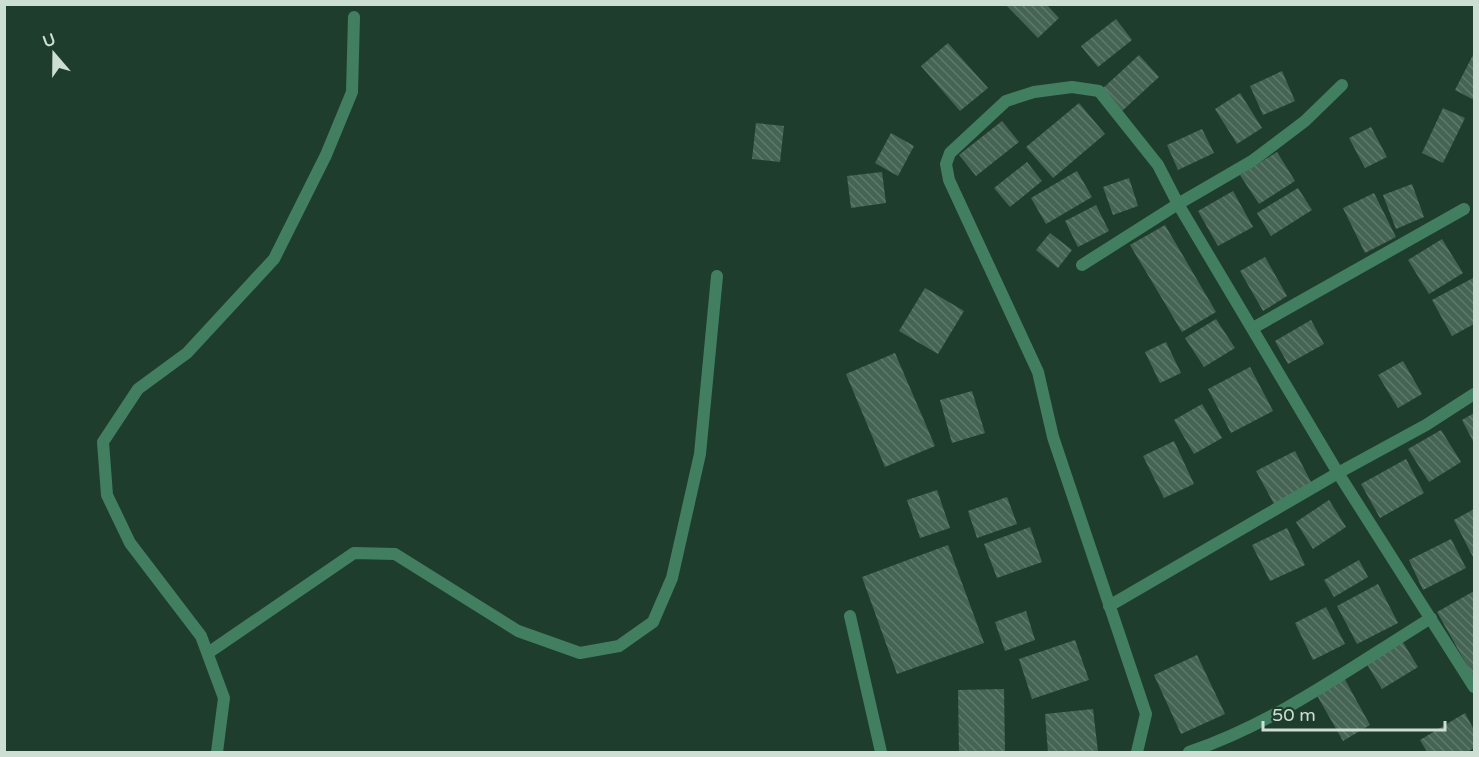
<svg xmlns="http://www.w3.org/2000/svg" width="1479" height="757" font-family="'Varela Round',sans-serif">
<defs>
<pattern id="building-back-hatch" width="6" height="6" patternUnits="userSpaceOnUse" patternTransform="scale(1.5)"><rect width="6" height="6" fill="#456453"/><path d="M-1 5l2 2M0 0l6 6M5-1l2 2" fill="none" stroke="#5f7a6b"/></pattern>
</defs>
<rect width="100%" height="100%" fill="#1f3d2d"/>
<!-- building -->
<g fill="url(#building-back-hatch)">
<path d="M 1005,4 L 1046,4 L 1059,18 L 1038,38 Z"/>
<path d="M 1116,19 L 1132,40 L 1098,67 L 1081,46 Z"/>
<path d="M 948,43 L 988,88 L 960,111 L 921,66 Z"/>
<path d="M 1474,53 L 1474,100 L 1455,90 Z"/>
<path d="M 1139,55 L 1159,77 L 1121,112 L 1101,90 Z"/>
<path d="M 1282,71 L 1295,101 L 1263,115 L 1250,86 Z"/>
<path d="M 1240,93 L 1262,128 L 1237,144 L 1215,109 Z"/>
<path d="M 1079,103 L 1105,134 L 1053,178 L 1026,147 Z"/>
<path d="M 1443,108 L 1465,118 L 1443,163 L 1422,153 Z"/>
<path d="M 1002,121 L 1019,142 L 976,176 L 959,155 Z"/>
<path d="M 756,123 L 784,126 L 780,162 L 752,159 Z"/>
<path d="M 1371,127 L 1387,157 L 1365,168 L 1349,138 Z"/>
<path d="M 1202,129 L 1214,153 L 1178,170 L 1167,145 Z"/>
<path d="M 891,133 L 914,146 L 898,176 L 875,163 Z"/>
<path d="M 1277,152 L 1295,181 L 1259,204 L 1240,175 Z"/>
<path d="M 1027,162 L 1042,181 L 1010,207 L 994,188 Z"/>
<path d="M 1077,171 L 1092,197 L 1046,224 L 1031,198 Z"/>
<path d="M 882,172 L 886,203 L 851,208 L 847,176 Z"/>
<path d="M 1129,178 L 1138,206 L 1113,215 L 1103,187 Z"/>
<path d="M 1412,184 L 1424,217 L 1396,229 L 1383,195 Z"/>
<path d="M 1298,188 L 1312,210 L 1271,236 L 1257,213 Z"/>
<path d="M 1233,191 L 1253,227 L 1218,246 L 1198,211 Z"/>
<path d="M 1374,193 L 1396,237 L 1365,253 L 1343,208 Z"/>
<path d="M 1096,205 L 1109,231 L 1078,247 L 1065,221 Z"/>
<path d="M 1165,225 L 1216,312 L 1182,332 L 1130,245 Z"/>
<path d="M 1050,233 L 1072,250 L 1058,268 L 1036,250 Z"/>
<path d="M 1442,239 L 1463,273 L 1429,294 L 1408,260 Z"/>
<path d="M 1265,257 L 1287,296 L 1263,311 L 1240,271 Z"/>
<path d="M 1473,278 L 1474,281 L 1474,324 L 1452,336 L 1432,300 Z"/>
<path d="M 925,288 L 964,311 L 938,354 L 899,331 Z"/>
<path d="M 1216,319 L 1235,348 L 1204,367 L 1185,338 Z"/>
<path d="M 1311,320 L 1324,344 L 1288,364 L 1275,341 Z"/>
<path d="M 1166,342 L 1181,373 L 1160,383 L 1145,352 Z"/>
<path d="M 895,353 L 935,446 L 885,467 L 846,374 Z"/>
<path d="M 1403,361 L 1422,394 L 1398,408 L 1378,375 Z"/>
<path d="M 1250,367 L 1273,411 L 1231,433 L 1208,389 Z"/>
<path d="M 972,391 L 985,433 L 952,443 L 940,400 Z"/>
<path d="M 1202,404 L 1222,438 L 1194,454 L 1174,420 Z"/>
<path d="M 1474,413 L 1474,443 L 1462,420 Z"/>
<path d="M 1441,430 L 1461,462 L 1429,482 L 1408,449 Z"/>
<path d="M 1174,441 L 1194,484 L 1164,498 L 1143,456 Z"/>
<path d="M 1295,451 L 1312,484 L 1274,504 L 1256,471 Z"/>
<path d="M 1406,459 L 1424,493 L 1380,518 L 1361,484 Z"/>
<path d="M 937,490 L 950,528 L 920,538 L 907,500 Z"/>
<path d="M 1007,497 L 1017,524 L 977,538 L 968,511 Z"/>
<path d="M 1329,500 L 1346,527 L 1313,549 L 1296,522 Z"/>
<path d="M 1474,509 L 1474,559 L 1454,520 Z"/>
<path d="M 1030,527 L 1042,562 L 997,578 L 984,544 Z"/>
<path d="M 1287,528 L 1305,565 L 1270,581 L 1252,545 Z"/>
<path d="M 1451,539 L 1466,568 L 1423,590 L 1409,560 Z"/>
<path d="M 948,545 L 984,643 L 897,674 L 862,577 Z"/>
<path d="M 1359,560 L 1368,577 L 1334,597 L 1324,580 Z"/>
<path d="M 1378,584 L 1398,623 L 1357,644 L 1337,606 Z"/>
<path d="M 1474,591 L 1474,673 L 1472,674 L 1437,612 Z"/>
<path d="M 1326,607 L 1345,644 L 1313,660 L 1295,623 Z"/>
<path d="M 1026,611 L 1035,640 L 1005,651 L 995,622 Z"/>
<path d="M 1401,639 L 1418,667 L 1382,689 L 1365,661 Z"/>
<path d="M 1075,640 L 1089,680 L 1032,699 L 1019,659 Z"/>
<path d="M 1197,655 L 1225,714 L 1181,734 L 1154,675 Z"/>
<path d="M 1343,676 L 1370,725 L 1343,741 L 1315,692 Z"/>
<path d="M 1004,689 L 1005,752 L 959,752 L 958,690 Z"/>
<path d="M 1093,709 L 1098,752 L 1048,752 L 1045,714 Z"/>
<path d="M 1465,713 L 1474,730 L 1474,748 L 1467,752 L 1427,752 L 1420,740 Z"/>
</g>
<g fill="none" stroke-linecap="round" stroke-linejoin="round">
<!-- lane -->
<g stroke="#427f60" stroke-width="12">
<path d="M 850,616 L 881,752"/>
<path d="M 208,653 L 354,553 L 395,554 L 518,631 L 580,653 L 619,646 L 653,622 L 672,578 L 700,454 L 717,276"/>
<path d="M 217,752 L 224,698 L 201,636 L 130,543 L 107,495 L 103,442 L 138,389 L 187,353 L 274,259 L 326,155 L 352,92 L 354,17"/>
</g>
<!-- street -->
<g stroke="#427f60" stroke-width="12">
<path d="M 1082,265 L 1178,204 L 1252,161 L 1305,121 L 1342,85"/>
<path d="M 1253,328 L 1464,209"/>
<path d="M 1109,606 L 1338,473 L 1426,425 L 1474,394"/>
<path d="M 1137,752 L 1146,714 L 1053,437 L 1038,372 L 949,180 L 946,164 L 950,153 L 1006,101 L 1034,92 L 1072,87 L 1099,91 L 1158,165 L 1178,204 L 1338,473 L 1474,687"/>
<path d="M 1189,752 C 1276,723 1353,666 1431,618"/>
</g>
</g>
<!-- border -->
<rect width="1479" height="757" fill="none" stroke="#cdded3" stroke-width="12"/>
<!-- north arrow -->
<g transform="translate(54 54) rotate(340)" stroke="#1f3d2d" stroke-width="4.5" paint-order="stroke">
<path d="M0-4.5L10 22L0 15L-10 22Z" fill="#cdded3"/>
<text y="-9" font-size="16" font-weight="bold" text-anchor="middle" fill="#cdded3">U</text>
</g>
<!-- scale -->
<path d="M1263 721v9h182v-9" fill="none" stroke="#cdded3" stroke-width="3"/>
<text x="1272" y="721" font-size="18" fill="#cdded3" stroke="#1f3d2d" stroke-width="4.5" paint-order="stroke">50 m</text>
</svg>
